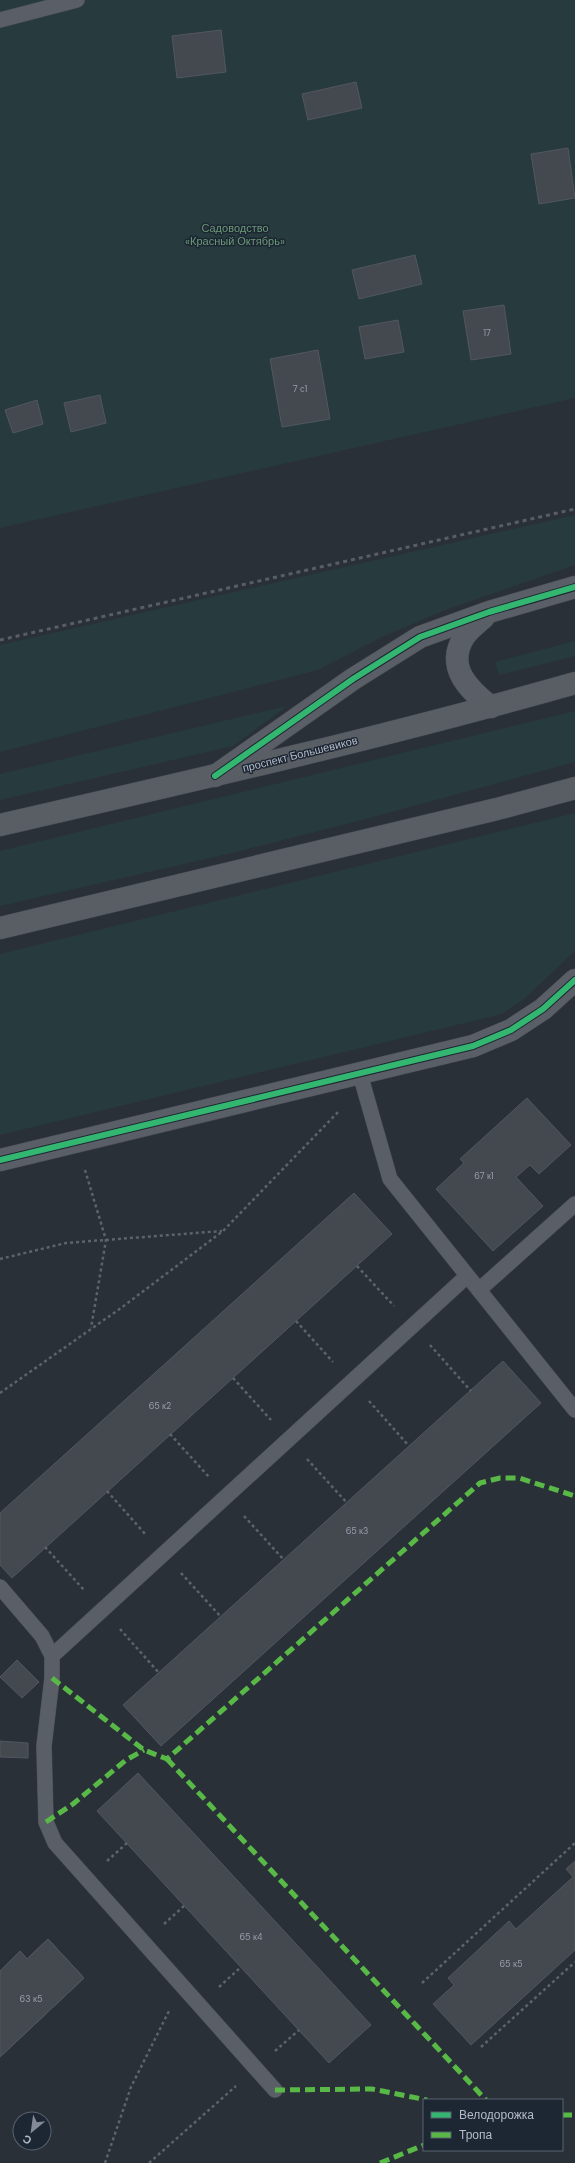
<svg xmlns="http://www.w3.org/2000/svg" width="575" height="2163" font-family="'DM Sans',sans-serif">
<rect width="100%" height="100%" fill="#2a3038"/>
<!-- green -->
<g fill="#273a3e">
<path d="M 0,0 L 575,0 L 575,398 L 0,528 Z"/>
<path d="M 575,515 L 575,565 L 445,610 L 380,638 L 318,670 L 0,752 L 0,645 Z"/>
<path d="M 575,641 L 575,656 L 499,675 L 495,662 Z"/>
<path d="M 287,706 L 233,746 L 0,800 L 0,774 Z"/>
<path d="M 575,711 L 575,762 L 373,817 L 232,853 L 0,906 L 0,851 Z"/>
<path d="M 575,813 L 575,951 L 523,1000 L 502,1014 L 0,1135 L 0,954 Z"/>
</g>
<!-- building -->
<g fill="#444950" stroke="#52575f">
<path d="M 221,30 L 226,72 L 177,78 L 172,36 Z"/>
<path d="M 356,82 L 362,108 L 308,120 L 302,94 Z"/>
<path d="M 568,148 L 575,198 L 539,204 L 531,154 Z"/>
<path d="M 415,255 L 422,284 L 359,299 L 352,270 Z"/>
<path d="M 504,305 L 511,354 L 471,360 L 463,311 Z"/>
<path d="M 398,320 L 404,352 L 365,359 L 359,327 Z"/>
<path d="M 318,350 L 330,419 L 282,427 L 270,359 Z"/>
<path d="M 100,395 L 106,423 L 71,432 L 64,403 Z"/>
<path d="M 37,400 L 43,424 L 13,433 L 5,410 Z"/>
<path d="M 527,1098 L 571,1145 L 539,1174 L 530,1165 L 516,1177 L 543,1206 L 493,1251 L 436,1189 L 464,1163 L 460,1159 Z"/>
<path d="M 354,1193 L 392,1234 L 12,1578 L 0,1565 L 0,1513 Z"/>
<path d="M 503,1361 L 541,1403 L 161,1746 L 123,1705 Z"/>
<path d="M 17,1660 L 39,1682 L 22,1698 L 0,1677 Z"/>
<path d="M 0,1741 L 28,1743 L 28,1758 L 0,1757 Z"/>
<path d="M 138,1773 L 371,2025 L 329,2063 L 97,1811 Z"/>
<path d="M 575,1861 L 575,1950 L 471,2045 L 433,2004 L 454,1985 L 448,1978 L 509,1921 L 516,1929 L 573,1877 L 566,1869 Z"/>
<path d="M 48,1939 L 84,1978 L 0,2057 L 0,1971 L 20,1951 L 27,1959 Z"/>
<path d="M 48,1939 L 84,1978 L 0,2057 L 0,1971 L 20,1951 L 27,1959 Z"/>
</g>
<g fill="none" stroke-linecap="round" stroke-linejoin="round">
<defs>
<g id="service">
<path d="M 0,20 L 77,0"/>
<path d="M 360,1074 L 390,1179 L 575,1410"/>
<path d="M 479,1290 L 575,1204"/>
<path d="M 0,1587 L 42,1636 L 52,1656 L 52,1678 L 44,1746 L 46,1822 L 55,1843 L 275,2090"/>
<path d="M 52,1656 L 467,1276"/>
</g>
<g id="minor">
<path d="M 484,617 C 478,623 469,629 464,637 C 445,667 469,690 491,707"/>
<path d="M 215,776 L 353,679 L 420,637 L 489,612 L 575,587"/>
<path d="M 0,1160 L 473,1046 L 511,1030 L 543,1009 L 575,980"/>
</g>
<g id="secondary">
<path d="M 0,825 C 192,781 385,737 575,683"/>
<path d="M 0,928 L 497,809 L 575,788"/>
</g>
</defs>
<!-- service casing -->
<use href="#service" stroke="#484c53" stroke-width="16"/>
<!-- minor casing -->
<use href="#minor" stroke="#484c53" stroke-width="23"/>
<!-- secondary casing -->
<use href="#secondary" stroke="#484c53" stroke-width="23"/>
<!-- path -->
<g stroke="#5d636a" stroke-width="2.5" stroke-dasharray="3 3" stroke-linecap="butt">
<path d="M 85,1170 L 106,1240 L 91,1328"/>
<path d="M 0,1259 L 66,1243 L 222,1231"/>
<path d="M 357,1266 L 394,1306"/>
<path d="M 296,1321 L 333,1362"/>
<path d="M 430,1345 L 471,1391"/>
<path d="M 233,1378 L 271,1420"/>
<path d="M 0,1393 L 121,1308 L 223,1231 L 340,1110"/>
<path d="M 369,1401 L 409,1446"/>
<path d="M 170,1434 L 209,1477"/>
<path d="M 307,1459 L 347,1503"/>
<path d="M 107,1491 L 146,1535"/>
<path d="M 244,1516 L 284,1560"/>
<path d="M 45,1547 L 84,1590"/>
<path d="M 181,1573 L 221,1617"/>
<path d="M 120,1629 L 159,1673"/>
<path d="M 107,1861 L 127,1843"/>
<path d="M 164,1924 L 184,1906"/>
<path d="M 422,1983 L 575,1843"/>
<path d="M 219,1987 L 241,1967"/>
<path d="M 481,2047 L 575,1962"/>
<path d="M 275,2051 L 299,2030"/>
<path d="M 105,2163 L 131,2087 L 169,2011"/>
<path d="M 149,2163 L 236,2086"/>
</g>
<!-- service -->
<use href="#service" stroke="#5a5e66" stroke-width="15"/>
<!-- minor -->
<use href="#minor" stroke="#5a5e66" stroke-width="22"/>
<!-- secondary -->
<use href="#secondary" stroke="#595d64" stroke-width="22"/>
<!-- rail -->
<path stroke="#595d64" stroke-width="3" stroke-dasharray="4 4" stroke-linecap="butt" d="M 0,640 L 575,509"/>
<!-- quiet -->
<g stroke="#58b947" stroke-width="5" stroke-dasharray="10 5" stroke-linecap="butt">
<path d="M 52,1678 L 144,1750 L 167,1759 L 480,1483 L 500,1478 L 519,1478 L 575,1496"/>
<path d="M 167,1759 L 486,2100"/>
<path d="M 46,1822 L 73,1804 L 126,1760 L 144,1750"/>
<path d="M 275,2090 L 372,2089 L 427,2100"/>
<path d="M 562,2115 L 575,2115"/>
<path d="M 380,2163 L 424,2145"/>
</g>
<defs>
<g id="cycleway">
<path d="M 215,776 L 353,679 L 420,637 L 489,612 L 575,587"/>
<path d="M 0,1160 L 473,1046 L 511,1030 L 543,1009 L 575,980"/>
</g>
</defs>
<!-- cycleway casing -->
<use href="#cycleway" stroke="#1d2633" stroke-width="8"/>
<!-- cycleway -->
<use href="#cycleway" stroke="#33b770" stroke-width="6"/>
</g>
<g text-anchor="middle" stroke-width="3" stroke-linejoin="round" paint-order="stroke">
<!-- number labels -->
<g font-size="9" fill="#989fab">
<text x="487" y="336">17</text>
<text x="300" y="392">7 с1</text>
<text x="484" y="1179">67 к1</text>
<text x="160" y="1409">65 к2</text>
<text x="357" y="1534">65 к3</text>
<text x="251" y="1940">65 к4</text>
<text x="511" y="1967">65 к5</text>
<text x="31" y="2002">63 к5</text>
</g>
<!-- park labels -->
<g font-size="11" fill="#6b9a76" stroke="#1d2633">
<text x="235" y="232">Садоводство<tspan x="235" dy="13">«Красный Октябрь»</tspan></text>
</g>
<!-- street labels -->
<g font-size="11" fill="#b4bcc9" stroke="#1d2633">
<text transform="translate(300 754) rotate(-14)" y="4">проспект Большевиков</text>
</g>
</g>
<!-- legend -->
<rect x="423" y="2099" width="140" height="52" fill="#1d2633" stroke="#59626f"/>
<rect x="431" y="2112" width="20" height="6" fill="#33b770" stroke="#59626f"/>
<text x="459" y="2119" font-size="12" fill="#b4bcc9">Велодорожка</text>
<rect x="431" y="2132" width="20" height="6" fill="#58b947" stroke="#59626f"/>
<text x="459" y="2139" font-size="12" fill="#b4bcc9">Тропа</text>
<!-- north arrow -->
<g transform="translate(32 2131) rotate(209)"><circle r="19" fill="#1d2633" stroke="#59626f"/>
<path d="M0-3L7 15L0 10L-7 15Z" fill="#848b96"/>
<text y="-6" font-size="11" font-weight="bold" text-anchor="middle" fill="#b4bcc9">С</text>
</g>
</svg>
